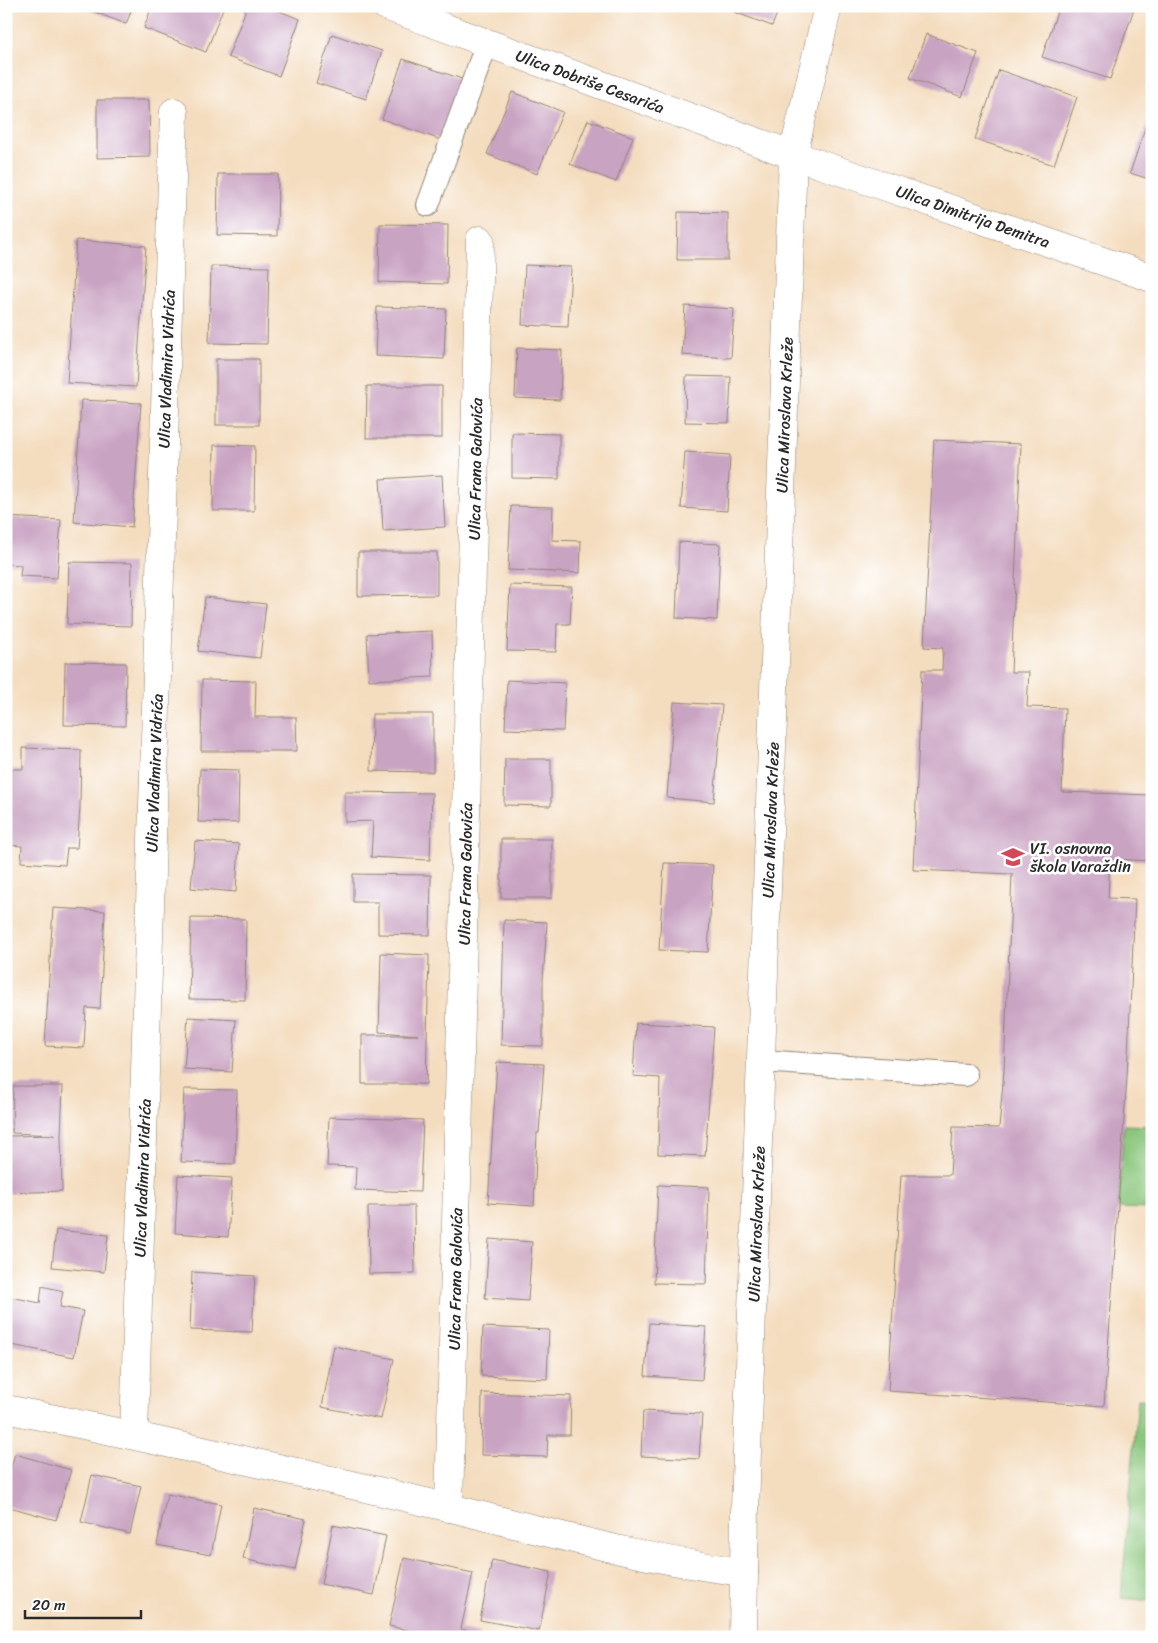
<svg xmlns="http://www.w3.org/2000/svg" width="1158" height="1643" font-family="Sriracha,sans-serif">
<rect width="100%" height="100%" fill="#fff"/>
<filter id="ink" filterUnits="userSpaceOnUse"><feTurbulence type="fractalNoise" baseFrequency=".02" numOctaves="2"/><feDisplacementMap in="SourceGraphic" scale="10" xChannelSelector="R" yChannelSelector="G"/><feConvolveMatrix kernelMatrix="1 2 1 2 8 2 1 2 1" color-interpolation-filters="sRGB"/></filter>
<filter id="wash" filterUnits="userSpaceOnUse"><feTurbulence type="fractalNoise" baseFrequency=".0096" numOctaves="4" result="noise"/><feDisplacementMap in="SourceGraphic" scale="20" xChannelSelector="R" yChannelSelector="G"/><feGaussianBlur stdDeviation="1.12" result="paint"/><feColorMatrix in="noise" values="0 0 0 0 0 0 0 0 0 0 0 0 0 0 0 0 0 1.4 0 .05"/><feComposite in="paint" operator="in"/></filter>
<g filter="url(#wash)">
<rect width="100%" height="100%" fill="#f4ddbf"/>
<!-- green -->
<g fill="#8ac67b" stroke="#5a7853">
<path d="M 1124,1125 L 1152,1126 L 1152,1209 L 1118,1208 Z"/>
<path d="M 1138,1399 L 1152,1400 L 1152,1601 L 1121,1598 Z"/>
</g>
<g id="blocks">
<!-- building -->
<g fill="#c9a3c2">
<path d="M 79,6 L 133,6 L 126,24 Z"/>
<path d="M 152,6 L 224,6 L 206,52 L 144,28 Z"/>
<path d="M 247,6 L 266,6 L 300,19 L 279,76 L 228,57 Z"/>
<path d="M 736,6 L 780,6 L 772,26 L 734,12 Z"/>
<path d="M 1059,6 L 1135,6 L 1110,79 L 1042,57 Z"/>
<path d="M 332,34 L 382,51 L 366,99 L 316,83 Z"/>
<path d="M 926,34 L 978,53 L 962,97 L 910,78 Z"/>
<path d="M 403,59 L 462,79 L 441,140 L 382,119 Z"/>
<path d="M 999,70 L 1077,97 L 1054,165 L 975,139 Z"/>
<path d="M 512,92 L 563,112 L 537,174 L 487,154 Z"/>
<path d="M 97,100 L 149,100 L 150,157 L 97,158 Z"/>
<path d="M 588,120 L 633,137 L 616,182 L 570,164 Z"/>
<path d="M 1147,122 L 1152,124 L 1152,180 L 1130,173 Z"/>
<path d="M 218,174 L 278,174 L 277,236 L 217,235 Z"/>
<path d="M 678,212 L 728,213 L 728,260 L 677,260 Z"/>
<path d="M 380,224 L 448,225 L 447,284 L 379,282 Z"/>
<path d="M 76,240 L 146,246 L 136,387 L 67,383 Z"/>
<path d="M 525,265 L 571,267 L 568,327 L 522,325 Z"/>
<path d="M 211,266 L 269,267 L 267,344 L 209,343 Z"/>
<path d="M 685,306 L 734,309 L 731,358 L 682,355 Z"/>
<path d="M 377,307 L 446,309 L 444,359 L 375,356 Z"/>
<path d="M 517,348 L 562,350 L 560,400 L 515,398 Z"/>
<rect x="216" y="359" width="43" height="66"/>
<path d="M 686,376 L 731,377 L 729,423 L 685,422 Z"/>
<path d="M 367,386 L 442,386 L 442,438 L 366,438 Z"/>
<path d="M 81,400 L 141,403 L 132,527 L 74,522 Z"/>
<path d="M 512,433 L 559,434 L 559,479 L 512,478 Z"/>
<path d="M 934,440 L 1021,444 L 1011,672 L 1029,672 L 1027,707 L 1065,708 L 1062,792 L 1152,795 L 1152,861 L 1110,859 L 1108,898 L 1135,899 L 1127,1077 L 1104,1406 L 888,1391 L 901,1175 L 950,1175 L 953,1127 L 999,1128 L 1004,1071 L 1012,874 L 913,870 L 922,670 L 942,670 L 943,648 L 924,647 Z"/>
<path d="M 214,445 L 255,446 L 254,511 L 213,511 Z"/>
<path d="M 685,452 L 730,455 L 727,511 L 681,508 Z"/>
<path d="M 442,475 L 445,527 L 383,531 L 380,479 Z"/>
<path d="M 511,506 L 553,507 L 552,540 L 581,541 L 580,573 L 508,570 Z"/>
<path d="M 6,517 L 61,520 L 57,578 L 20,576 L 21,565 L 6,564 Z"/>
<path d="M 679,542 L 720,544 L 717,620 L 676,618 Z"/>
<path d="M 358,552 L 437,552 L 437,595 L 358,596 Z"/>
<path d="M 69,562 L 132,563 L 131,626 L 67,624 Z"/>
<path d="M 510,585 L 572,587 L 570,624 L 557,624 L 556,652 L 507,651 Z"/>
<path d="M 205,597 L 266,604 L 260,658 L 198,651 Z"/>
<path d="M 432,631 L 433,677 L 369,680 L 367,634 Z"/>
<path d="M 65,662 L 126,663 L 125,726 L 64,725 Z"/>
<path d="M 202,680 L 256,681 L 255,717 L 296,717 L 297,751 L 201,751 Z"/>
<path d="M 507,680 L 565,683 L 563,731 L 505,729 Z"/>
<path d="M 674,702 L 722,705 L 714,802 L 667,798 Z"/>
<path d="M 372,714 L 433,714 L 433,772 L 371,771 Z"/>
<path d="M 23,748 L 81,750 L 80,808 L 77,848 L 67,848 L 65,865 L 21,862 L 22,846 L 6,845 L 6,769 L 23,769 Z"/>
<path d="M 505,759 L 551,759 L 551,806 L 504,805 Z"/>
<path d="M 200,769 L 239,770 L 238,823 L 198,822 Z"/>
<path d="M 345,792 L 432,793 L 430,860 L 371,857 L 373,821 L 345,822 Z"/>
<rect x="501" y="839" width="51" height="59"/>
<path d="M 195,841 L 239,844 L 236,892 L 191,888 Z"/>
<path d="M 664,863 L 713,865 L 708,952 L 659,950 Z"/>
<path d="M 353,874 L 431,875 L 430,935 L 378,934 L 378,902 L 353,902 Z"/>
<path d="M 53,908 L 105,911 L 100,1009 L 86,1008 L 84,1048 L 45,1046 Z"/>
<path d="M 191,918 L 246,919 L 245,1000 L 189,999 Z"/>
<path d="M 504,920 L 547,922 L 543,980 L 543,1046 L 501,1045 Z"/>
<path d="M 381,953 L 429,955 L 426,1084 L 362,1084 L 362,1035 L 418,1035 L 379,1032 Z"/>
<path d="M 188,1017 L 236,1020 L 232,1072 L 184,1069 Z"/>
<path d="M 636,1023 L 714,1027 L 705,1156 L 658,1154 L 660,1078 L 633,1076 Z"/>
<path d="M 497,1062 L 544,1064 L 539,1133 L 537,1133 L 534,1206 L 488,1203 Z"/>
<path d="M 13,1086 L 63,1086 L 61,1135 L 62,1191 L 6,1193 L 6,1136 L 55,1135 L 12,1133 Z"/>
<path d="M 184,1089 L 237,1090 L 235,1164 L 181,1162 Z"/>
<path d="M 329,1117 L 423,1120 L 420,1192 L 355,1190 L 356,1167 L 327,1166 Z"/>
<path d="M 178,1175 L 232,1178 L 228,1237 L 175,1233 Z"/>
<path d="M 658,1185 L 709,1187 L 706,1284 L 654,1283 Z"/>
<path d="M 368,1206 L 414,1206 L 415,1273 L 369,1274 Z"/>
<path d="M 56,1230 L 108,1235 L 104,1272 L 52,1267 Z"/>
<path d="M 489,1239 L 532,1242 L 528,1301 L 485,1298 Z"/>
<path d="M 192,1272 L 255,1276 L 252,1332 L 190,1330 Z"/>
<path d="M 42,1286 L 63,1291 L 60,1307 L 83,1311 L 74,1357 L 6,1344 L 6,1296 L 40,1303 Z"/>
<path d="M 649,1323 L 706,1327 L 702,1380 L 645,1376 Z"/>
<path d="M 483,1327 L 549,1330 L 547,1379 L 481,1376 Z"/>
<path d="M 334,1346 L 394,1359 L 381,1419 L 322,1407 Z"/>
<path d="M 482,1393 L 571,1396 L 570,1435 L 548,1435 L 547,1457 L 481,1455 Z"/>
<path d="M 643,1411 L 702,1414 L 699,1459 L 641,1456 Z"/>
<path d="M 15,1454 L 71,1470 L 56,1520 L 6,1506 L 6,1484 Z"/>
<path d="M 92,1475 L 141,1486 L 130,1534 L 81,1522 Z"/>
<path d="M 167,1494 L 221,1504 L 211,1555 L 157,1545 Z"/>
<path d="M 254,1508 L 306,1519 L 295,1570 L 243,1559 Z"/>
<path d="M 333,1525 L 386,1536 L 374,1595 L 321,1584 Z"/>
<path d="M 404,1558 L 473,1573 L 461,1629 L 479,1633 L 478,1637 L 429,1637 L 429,1635 L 389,1626 Z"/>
<path d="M 492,1560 L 551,1572 L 539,1631 L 480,1620 Z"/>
</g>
</g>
</g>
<g filter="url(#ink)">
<use href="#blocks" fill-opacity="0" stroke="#908475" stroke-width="1"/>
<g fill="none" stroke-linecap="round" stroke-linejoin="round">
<defs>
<g id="service">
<path d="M 428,205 L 487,43"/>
<path d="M 761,1061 L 966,1075"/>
</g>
<g id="minor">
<path d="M 386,6 L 793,155 L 1152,278"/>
<path d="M 6,1409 C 155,1439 303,1473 451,1508 C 548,1532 645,1560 744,1572"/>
<path d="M 134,1435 L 174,112"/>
<path d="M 449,1508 L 480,240"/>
</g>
<path id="tertiary" d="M 743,1637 L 745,1508 L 793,155 L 828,6"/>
</defs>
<!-- service casing -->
<use href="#service" stroke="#908475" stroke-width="24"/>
<!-- minor casing -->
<use href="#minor" stroke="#908475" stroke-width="29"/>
<!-- tertiary casing -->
<use href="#tertiary" stroke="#908475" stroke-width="29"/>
<!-- service -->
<use href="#service" stroke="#fff" stroke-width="22"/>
<!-- minor -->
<use href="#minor" stroke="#fff" stroke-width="28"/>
<!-- tertiary -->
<use href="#tertiary" stroke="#fff" stroke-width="28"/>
</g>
</g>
<!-- icons -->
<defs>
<symbol id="school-bare" viewBox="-9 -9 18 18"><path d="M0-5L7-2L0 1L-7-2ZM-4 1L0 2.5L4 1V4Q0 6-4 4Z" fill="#d1495b" stroke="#fff" stroke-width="2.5" paint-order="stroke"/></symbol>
</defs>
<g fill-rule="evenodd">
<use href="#school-bare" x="997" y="841" width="32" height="32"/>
</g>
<g text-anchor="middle" stroke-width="5" stroke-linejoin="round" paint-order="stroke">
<!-- street labels -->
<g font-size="16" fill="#2b2b2b" stroke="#fff">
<text transform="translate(590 81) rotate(20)" y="6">Ulica Dobriše Cesarića</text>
<text transform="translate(973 216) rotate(19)" y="6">Ulica Dimitrija Demitra</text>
<text transform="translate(166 369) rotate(-88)" y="6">Ulica Vladimira Vidrića</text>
<text transform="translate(784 415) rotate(-88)" y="6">Ulica Miroslava Krleže</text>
<text transform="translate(475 469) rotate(-89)" y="6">Ulica Frana Galovića</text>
<text transform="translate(154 773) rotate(-88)" y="6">Ulica Vladimira Vidrića</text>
<text transform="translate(770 820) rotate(-88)" y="6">Ulica Miroslava Krleže</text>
<text transform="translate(465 874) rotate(-89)" y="6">Ulica Frana Galovića</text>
<text transform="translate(142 1178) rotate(-88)" y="6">Ulica Vladimira Vidrića</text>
<text transform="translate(756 1224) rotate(-88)" y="6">Ulica Miroslava Krleže</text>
<text transform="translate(455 1279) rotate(-89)" y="6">Ulica Frana Galovića</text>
</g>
<!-- poi labels -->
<g font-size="16" fill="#2b2b2b" stroke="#fff" text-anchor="start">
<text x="1030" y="854">VI. osnovna<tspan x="1030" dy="18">škola Varaždin</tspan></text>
</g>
</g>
<!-- margin -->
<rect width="1158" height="1643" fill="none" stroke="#fff" stroke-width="25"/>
<!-- scale -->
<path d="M25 1610v8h116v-8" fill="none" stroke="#2b2b2b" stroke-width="2.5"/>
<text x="32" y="1610" font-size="15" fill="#2b2b2b" stroke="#ffffff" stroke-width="4" paint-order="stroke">20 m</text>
</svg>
